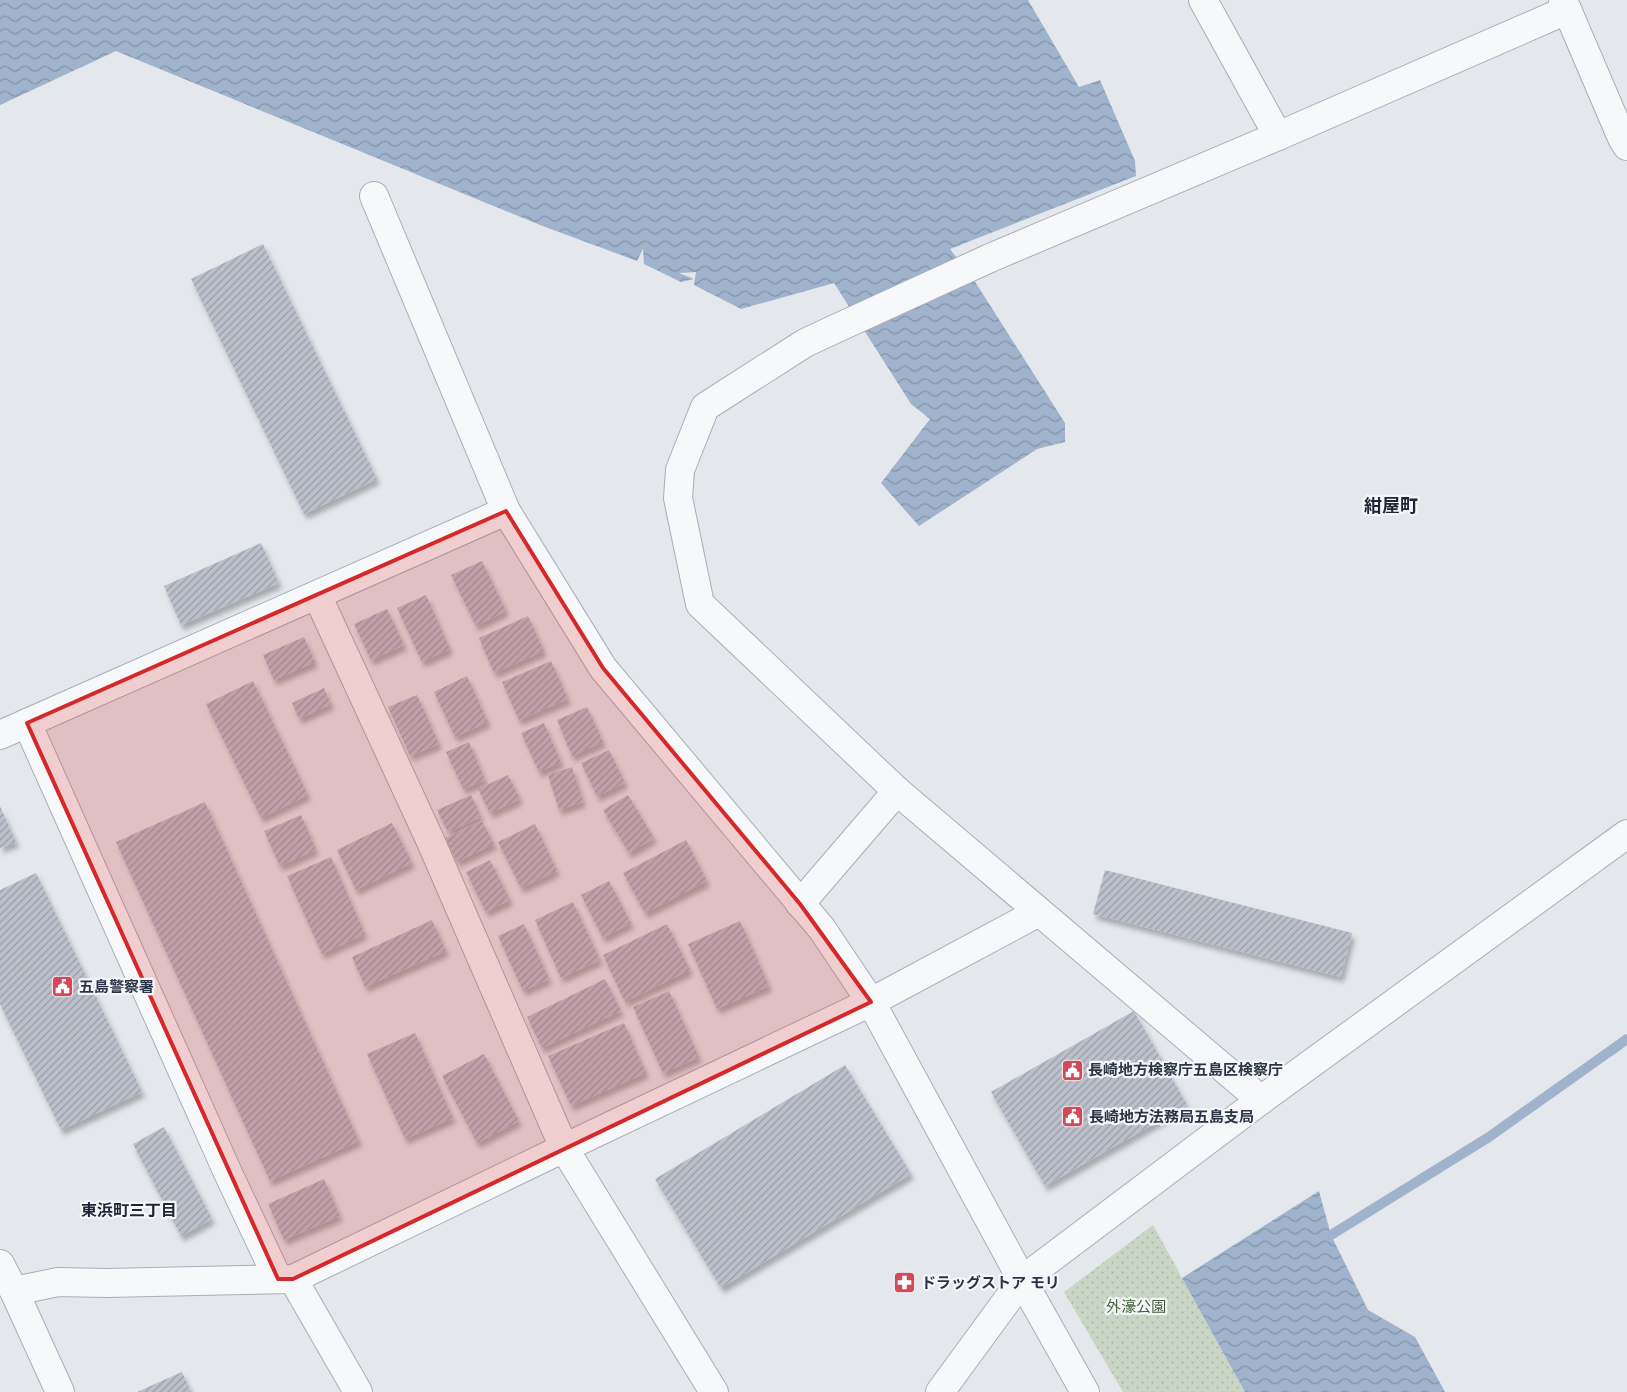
<svg xmlns="http://www.w3.org/2000/svg" width="1627" height="1392" font-family="Overpass,'Noto Sans JP',sans-serif">
<defs>
<pattern id="park-dots" width="8" height="8" patternUnits="userSpaceOnUse" patternTransform="scale(1.25)"><rect width="8" height="8" fill="#c9d6c5"/><path d="M2 2h.1M6 6h.1" fill="none" stroke="#adb8ab" stroke-width="1.8" stroke-linecap="round"/></pattern>
<pattern id="water-waves" width="16" height="10" patternUnits="userSpaceOnUse" patternTransform="scale(1.25)"><rect width="16" height="10" fill="#9fb4cc"/><path d="M0 5q4-4 8 0t8 0" fill="none" stroke="#8293a7"/></pattern>
<pattern id="building-hatch" width="6" height="6" patternUnits="userSpaceOnUse" patternTransform="scale(1.25)"><rect width="6" height="6" fill="#bbc0ca"/><path d="M-1 1l2-2M0 6l6-6M5 7l2-2" fill="none" stroke="#989da6"/></pattern>
<filter id="shadow"><feDropShadow dx="3" dy="5.5" stdDeviation="2.5" flood-color="#0004"/></filter>
</defs>
<rect width="100%" height="100%" fill="#e4e7ec"/>
<!-- park -->
<path fill="url(#park-dots)" d="M 1153,1225 L 1245,1392 L 1123,1392 L 1064,1292 Z"/>
<!-- water -->
<g fill="url(#water-waves)">
<path d="M 0,0 L 1028,0 L 1079,87 L 1100,80 L 1135,161 L 1136,176 L 950,249 L 972,277 L 1065,423 L 1065,442 L 1037,449 L 919,526 L 881,483 L 930,419 L 911,404 L 834,283 L 741,309 L 694,285 L 696,272 L 679,273 L 694,279 L 681,282 L 644,264 L 643,249 L 637,261 L 540,225 L 116,51 L 0,105 Z"/>
<path d="M 1319,1191 L 1331,1235 L 1368,1310 L 1415,1337 L 1445,1392 L 1245,1392 L 1182,1278 Z"/>
</g>
<g fill="none" stroke-linecap="round" stroke-linejoin="round">
<!-- stream -->
<path stroke="#9fb4cc" stroke-width="10" d="M 1331,1235 L 1489,1137 L 1627,1039"/>
</g>
<!-- building -->
<g fill="url(#building-hatch)" filter="url(#shadow)">
<path d="M 263,244 L 377,479 L 304,514 L 191,279 Z"/>
<path d="M 261,543 L 279,583 L 181,625 L 164,586 Z"/>
<path d="M 482,561 L 506,611 L 476,626 L 451,575 Z"/>
<path d="M 426,595 L 450,649 L 422,662 L 397,608 Z"/>
<path d="M 387,609 L 404,645 L 371,660 L 354,624 Z"/>
<path d="M 528,616 L 544,651 L 494,673 L 479,638 Z"/>
<path d="M 304,637 L 315,662 L 274,680 L 263,655 Z"/>
<path d="M 551,661 L 568,699 L 519,720 L 502,682 Z"/>
<path d="M 467,676 L 488,722 L 455,737 L 434,692 Z"/>
<path d="M 253,681 L 308,795 L 261,818 L 206,704 Z"/>
<path d="M 324,688 L 331,704 L 299,719 L 292,703 Z"/>
<path d="M 417,695 L 439,744 L 410,756 L 388,707 Z"/>
<path d="M 587,707 L 603,742 L 572,756 L 557,720 Z"/>
<path d="M 544,723 L 561,762 L 539,772 L 521,733 Z"/>
<path d="M 469,742 L 485,780 L 463,789 L 446,752 Z"/>
<path d="M 609,750 L 625,783 L 597,796 L 581,763 Z"/>
<path d="M 572,767 L 583,802 L 559,810 L 548,775 Z"/>
<path d="M 508,775 L 520,799 L 490,813 L 478,789 Z"/>
<path d="M 471,795 L 481,817 L 448,832 L 437,810 Z"/>
<path d="M 628,795 L 654,838 L 629,853 L 603,810 Z"/>
<path d="M 205,802 L 359,1141 L 270,1181 L 116,842 Z"/>
<path d="M 0,806 L 16,842 L 0,848 Z"/>
<path d="M 301,815 L 316,850 L 280,866 L 264,831 Z"/>
<path d="M 482,821 L 494,844 L 457,862 L 445,838 Z"/>
<path d="M 392,823 L 412,863 L 356,890 L 337,850 Z"/>
<path d="M 535,824 L 557,871 L 521,888 L 498,842 Z"/>
<path d="M 686,840 L 707,881 L 645,913 L 623,873 Z"/>
<path d="M 331,857 L 365,934 L 322,954 L 287,876 Z"/>
<path d="M 490,860 L 510,900 L 486,912 L 466,872 Z"/>
<path d="M 1105,870 L 1352,933 L 1341,977 L 1093,914 Z"/>
<path d="M 36,873 L 142,1092 L 61,1130 L 0,1004 L 0,890 Z"/>
<path d="M 609,881 L 631,923 L 603,938 L 581,895 Z"/>
<path d="M 573,902 L 600,960 L 561,978 L 535,920 Z"/>
<path d="M 432,920 L 446,951 L 365,987 L 352,957 Z"/>
<path d="M 740,921 L 769,986 L 717,1009 L 688,944 Z"/>
<path d="M 524,924 L 549,979 L 523,991 L 498,936 Z"/>
<path d="M 667,924 L 690,970 L 625,1002 L 603,955 Z"/>
<path d="M 605,979 L 621,1011 L 542,1048 L 527,1017 Z"/>
<path d="M 669,991 L 699,1057 L 663,1073 L 633,1007 Z"/>
<path d="M 1134,1011 L 1187,1105 L 1045,1186 L 991,1092 Z"/>
<path d="M 624,1023 L 646,1073 L 571,1106 L 548,1056 Z"/>
<path d="M 415,1033 L 453,1118 L 405,1139 L 367,1054 Z"/>
<path d="M 484,1054 L 519,1121 L 477,1143 L 442,1076 Z"/>
<path d="M 845,1065 L 911,1174 L 721,1288 L 655,1179 Z"/>
<path d="M 164,1127 L 212,1219 L 181,1236 L 133,1144 Z"/>
<path d="M 324,1179 L 340,1216 L 284,1240 L 268,1204 Z"/>
<path d="M 182,1372 L 191,1392 L 137,1392 Z"/>
</g>
<g fill="none" stroke-linecap="round" stroke-linejoin="round">
<defs>
<g id="minor">
<path d="M 1203,0 L 1278,136"/>
<path d="M 1563,0 L 1622,138 L 1627,146"/>
<path d="M 374,196 L 506,511 L 603,668 L 822,929 L 871,1002 L 1022,1280 L 1085,1392"/>
<path d="M 317,595 L 431,842 L 564,1148 L 714,1392"/>
<path d="M 27,723 L 228,1173 L 278,1279"/>
<path d="M 0,735 L 506,511"/>
<path d="M 897,791 L 1261,1100"/>
<path d="M 800,904 L 897,791 L 700,604 L 678,498 L 680,470 L 705,407 L 805,343 L 835,329 L 990,258 L 1278,136 L 1567,10"/>
<path d="M 0,1264 L 14,1291 L 60,1392"/>
<path d="M 293,1279 L 358,1392"/>
<path d="M 14,1291 L 58,1282 L 106,1283 L 293,1279 L 564,1148 L 871,1002 L 1039,912"/>
<path d="M 940,1392 L 1022,1280 L 1261,1100 L 1627,834"/>
</g>
</defs>
<!-- minor casing -->
<use href="#minor" stroke="#a9aeb7" stroke-width="30"/>
<!-- minor -->
<use href="#minor" stroke="#f7f8fa" stroke-width="28"/>
</g>
<!-- marked area -->
<path fill="#d62828" fill-opacity="0.2" stroke="#d62828" stroke-width="4" stroke-linejoin="round" d="M 506,511 L 603,668 L 800,904 L 871,1002 L 293,1279 L 278,1279 L 27,723 Z"/>
<!-- icons -->
<defs>
<symbol id="civic-square" viewBox="-11 -11 22 22"><rect x="-9" y="-9" width="18" height="18" rx="4" fill="#d1495b" stroke="#f4f6f9"/><path d="M-.6-6.5H3V-4.5H.6V-3L4-1V1h2V6H-6V1h2V-1L-.6-3ZM-1.2 2.5V6h2.4V2.5Z" fill="#fff"/></symbol>
<symbol id="pharmacy-square" viewBox="-11 -11 22 22"><rect x="-9" y="-9" width="18" height="18" rx="4" fill="#d1495b" stroke="#f4f6f9"/><path d="M-2-6h4v4h4v4h-4v4h-4v-4h-4v-4h4Z" fill="#fff"/></symbol>
</defs>
<g fill-rule="evenodd">
<use href="#civic-square" x="50" y="974" width="25" height="25"/>
<use href="#civic-square" x="1060" y="1058" width="25" height="25"/>
<use href="#civic-square" x="1060" y="1104" width="25" height="25"/>
<use href="#pharmacy-square" x="892" y="1270" width="25" height="25"/>
</g>
<g text-anchor="middle" stroke-width="4.5" stroke-linejoin="round" paint-order="stroke">
<!-- poi labels -->
<g font-size="15" font-weight="bold" fill="#2b3445" stroke="#f4f6f9" text-anchor="start">
<text x="79" y="992">五島警察署</text>
<text x="1088" y="1075">長崎地方検察庁五島区検察庁</text>
<text x="1089" y="1122">長崎地方法務局五島支局</text>
<text x="921" y="1288">ドラッグストア モリ</text>
</g>
<!-- park labels -->
<g font-size="15" fill="#3f6138" stroke="#f4f6f9">
<text x="1136" y="1312">外濠公園</text>
</g>
<!-- neighbourhood labels -->
<g font-size="16" font-weight="bold" fill="#1d2536" stroke="#f4f6f9">
<text x="129" y="1216">東浜町三丁目</text>
</g>
<!-- quarter labels -->
<g font-size="18" font-weight="bold" fill="#1d2536" stroke="#f4f6f9">
<text x="1391" y="512">紺屋町</text>
</g>
</g>
</svg>
